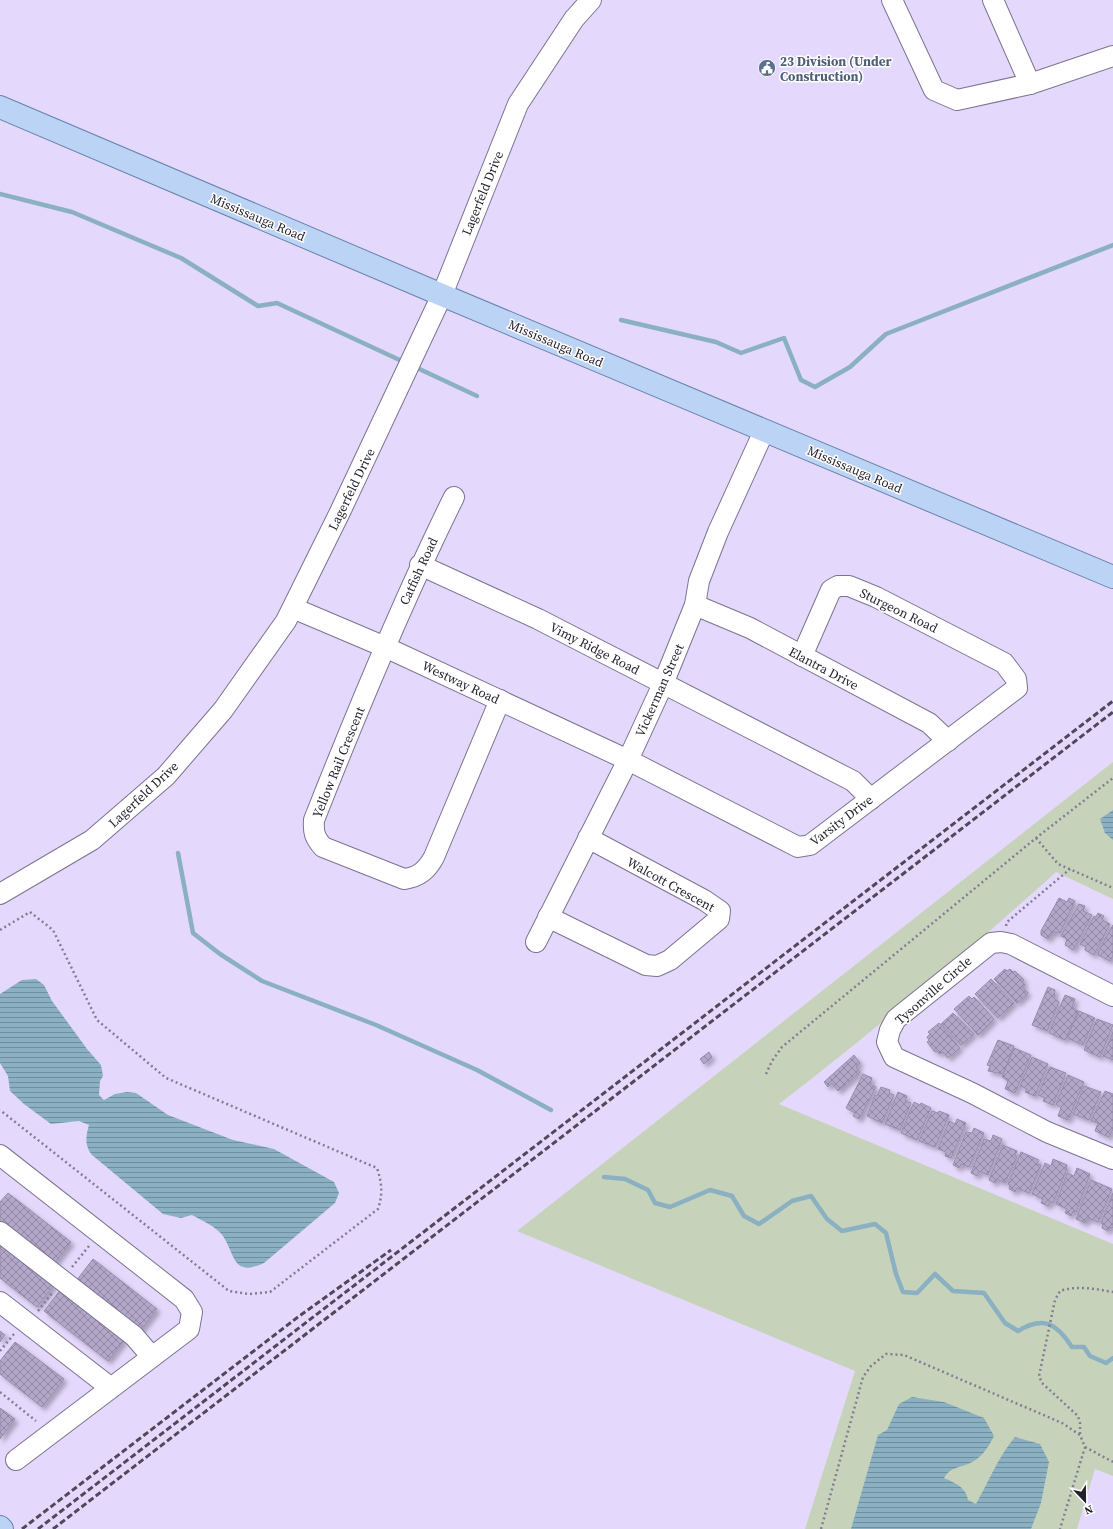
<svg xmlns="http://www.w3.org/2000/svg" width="1113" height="1529" font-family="'Source Serif 4',serif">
<defs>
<pattern id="water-rules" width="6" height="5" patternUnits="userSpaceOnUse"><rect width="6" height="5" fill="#8ab0c2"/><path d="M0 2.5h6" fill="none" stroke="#708f9e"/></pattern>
<pattern id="building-cross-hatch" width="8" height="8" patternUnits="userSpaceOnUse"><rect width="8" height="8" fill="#b2a7c8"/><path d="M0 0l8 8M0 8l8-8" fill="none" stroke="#9087a3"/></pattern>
<filter id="shadow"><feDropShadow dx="3.5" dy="3.5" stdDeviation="2" flood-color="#0004"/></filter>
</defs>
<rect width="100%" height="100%" fill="#e4d9fc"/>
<!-- green -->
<path fill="#c6d3ba" d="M 1113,762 L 1113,899 L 1056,872 C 966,953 874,1031 779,1104 L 1113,1244 L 1113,1476 L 1095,1469 L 1077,1529 L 805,1529 L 855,1371 L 517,1231 Z"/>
<!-- water -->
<g fill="url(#water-rules)">
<path d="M 1113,810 L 1113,840 L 1105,833 L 1100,819 Z"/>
<path d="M 36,979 L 44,985 L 52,1001 L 87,1049 L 101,1065 L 103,1076 L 100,1081 L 99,1095 L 104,1100 L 115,1094 L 127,1092 L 136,1093 L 168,1115 L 233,1140 L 274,1149 L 334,1182 L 339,1193 L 335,1203 L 264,1263 C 232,1277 236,1256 223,1236 C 217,1227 201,1220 192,1215 L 181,1218 L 163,1214 L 92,1155 C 84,1145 86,1136 89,1125 L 79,1121 L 51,1124 L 24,1104 L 10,1091 L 8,1076 L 0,1063 L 0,994 L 22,980 Z"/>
<path d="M 912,1397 L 944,1402 L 984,1418 L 994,1436 C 988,1448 981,1459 968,1464 C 959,1468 950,1467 944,1478 C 955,1483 966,1487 968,1500 L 976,1504 C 989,1481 998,1457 1015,1437 L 1040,1444 L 1049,1462 L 1041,1503 L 1031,1529 L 851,1529 L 878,1435 L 887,1430 L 899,1404 Z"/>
</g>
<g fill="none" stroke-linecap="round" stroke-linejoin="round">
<!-- stream -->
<g stroke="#8ab0c2" stroke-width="4.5">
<path d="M 0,194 L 72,212 L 181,258 L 258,306 L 277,303 L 404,362"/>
<path d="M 621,320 L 716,342 L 741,353 L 784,338 L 801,380 L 815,387 L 850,367 L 886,334 L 1113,245"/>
<path d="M 413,366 L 477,396"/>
<path d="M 178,853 L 193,933 L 220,954 L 262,981 L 376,1025 L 477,1070 L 551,1110"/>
<path d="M 604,1177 L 625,1179 L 648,1190 L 655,1203 L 670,1207 L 710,1190 L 732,1196 L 744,1216 L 759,1224 L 792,1201 L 811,1196 L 827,1219 L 842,1231 L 875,1224 L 886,1233 L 896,1274 L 903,1292 L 917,1293 L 935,1274 L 953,1291 L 984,1293 L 1005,1323 L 1018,1331 C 1044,1315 1057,1324 1072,1347 L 1084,1347 L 1090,1356 L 1106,1363 L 1113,1358"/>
</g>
</g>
<!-- building -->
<g fill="url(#building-cross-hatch)" stroke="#978cac" filter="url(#shadow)">
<path d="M 1059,898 L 1067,902 L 1069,898 L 1075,901 L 1060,933 L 1053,932 L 1048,939 L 1041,935 L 1041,931 Z"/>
<path d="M 1079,904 L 1085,906 L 1083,911 L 1092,915 L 1073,950 L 1065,945 L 1067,939 L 1061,936 Z"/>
<path d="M 1098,913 L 1104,916 L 1102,920 L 1110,924 L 1094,955 L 1085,950 L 1086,947 L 1080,944 L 1094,916 L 1096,917 Z"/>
<path d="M 1113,925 L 1113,956 L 1110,961 L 1098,955 L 1099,952 L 1098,952 Z"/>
<path d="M 1005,969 L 1007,971 L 1010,969 L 1013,972 L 1015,971 L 1024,980 L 1022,982 L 1025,985 L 1022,987 L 1028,993 L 1017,1003 L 994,979 Z"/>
<path d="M 991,979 L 1014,1003 L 998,1018 L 975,994 Z"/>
<path d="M 1048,987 L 1055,990 L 1054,998 L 1059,1002 L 1047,1031 L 1032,1025 Z"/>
<path d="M 1065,995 L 1075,999 L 1072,1007 L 1078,1011 L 1065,1040 L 1049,1033 Z"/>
<path d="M 969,996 L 972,999 L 974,997 L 994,1019 L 978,1035 L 954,1009 Z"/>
<path d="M 1079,1011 L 1095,1018 L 1083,1045 L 1067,1038 Z"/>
<path d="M 953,1013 L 974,1034 L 961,1045 L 941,1024 Z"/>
<path d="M 1097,1019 L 1113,1025 L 1100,1057 L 1084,1050 Z"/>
<path d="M 939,1023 L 960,1048 L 948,1058 L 943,1052 L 940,1054 L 937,1051 L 935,1052 L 927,1042 L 929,1040 L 927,1037 L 930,1034 L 928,1032 Z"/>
<path d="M 1113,1032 L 1113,1060 L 1103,1056 Z"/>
<path d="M 998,1040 L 1014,1046 L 1003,1074 L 988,1071 L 990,1066 L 987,1065 Z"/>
<path d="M 1014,1048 L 1031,1055 L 1015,1093 L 1005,1089 L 1008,1081 L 1002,1077 Z"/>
<path d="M 709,1052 L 712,1057 L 704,1064 L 700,1059 Z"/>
<path d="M 854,1055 L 860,1063 L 856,1067 L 860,1072 L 838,1091 L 832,1083 L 828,1087 L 824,1082 Z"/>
<path d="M 1032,1057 L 1048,1064 L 1035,1096 L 1025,1092 L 1027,1089 L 1020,1086 Z"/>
<path d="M 1050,1067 L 1066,1073 L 1053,1105 L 1043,1101 L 1045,1098 L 1038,1095 Z"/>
<path d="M 863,1074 L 872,1078 L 870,1084 L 876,1087 L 859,1119 L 853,1116 L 855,1113 L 846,1108 Z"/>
<path d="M 1068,1075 L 1084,1082 L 1068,1120 L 1058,1116 L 1061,1108 L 1056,1104 Z"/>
<path d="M 1084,1086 L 1101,1092 L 1089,1120 L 1073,1114 Z"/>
<path d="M 881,1087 L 890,1090 L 889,1093 L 894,1095 L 882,1123 L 867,1116 L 875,1095 L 877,1096 Z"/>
<path d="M 1105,1091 L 1113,1094 L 1113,1129 L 1109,1137 L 1095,1131 L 1098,1123 L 1091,1121 Z"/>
<path d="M 898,1092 L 907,1096 L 905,1101 L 911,1103 L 900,1130 L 885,1124 Z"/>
<path d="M 914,1102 L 920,1105 L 921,1103 L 931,1108 L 917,1140 L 901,1133 Z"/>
<path d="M 932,1111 L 938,1113 L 939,1111 L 949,1115 L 935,1147 L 919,1141 Z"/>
<path d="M 957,1119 L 966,1123 L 951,1158 L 945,1156 L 946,1152 L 938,1149 L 949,1121 L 955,1124 Z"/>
<path d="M 974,1128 L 984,1133 L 969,1167 L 961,1164 L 959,1168 L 953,1165 L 966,1132 L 972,1133 Z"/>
<path d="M 993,1135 L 1002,1139 L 988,1175 L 979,1171 L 977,1176 L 971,1173 L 984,1139 L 991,1141 Z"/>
<path d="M 1003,1145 L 1017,1151 L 1015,1156 L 1017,1157 L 1005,1183 L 997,1179 L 995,1183 L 989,1180 Z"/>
<path d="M 1021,1152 L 1039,1160 L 1037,1164 L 1041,1165 L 1029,1193 L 1017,1188 L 1015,1192 L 1009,1189 L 1010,1185 L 1008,1184 Z"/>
<path d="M 1053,1159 L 1067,1165 L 1066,1168 L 1067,1169 L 1053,1203 L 1050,1201 L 1048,1206 L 1041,1203 L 1043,1199 L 1032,1194 L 1045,1163 L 1051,1166 Z"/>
<path d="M 1077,1168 L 1090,1174 L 1076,1212 L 1073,1211 L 1071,1216 L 1065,1213 L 1067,1209 L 1056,1204 L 1067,1173 L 1074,1176 Z"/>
<path d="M 1091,1180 L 1112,1189 L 1098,1222 L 1088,1218 L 1085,1223 L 1076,1219 Z"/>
<path d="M 8,1193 L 71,1242 L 54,1264 L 0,1222 L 0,1202 Z"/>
<path d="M 1113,1193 L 1113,1228 L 1110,1227 L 1108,1231 L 1102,1228 L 1103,1224 L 1101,1223 Z"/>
<path d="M 0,1243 L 54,1285 L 37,1307 L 0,1278 Z"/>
<path d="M 93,1259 L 157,1309 L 140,1331 L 76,1281 Z"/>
<path d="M 61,1289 L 125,1339 L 108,1361 L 44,1311 Z"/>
<path d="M 0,1331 L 5,1335 L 0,1342 Z"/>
<path d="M 15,1342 L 64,1379 L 42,1407 L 0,1374 L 0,1361 Z"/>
<path d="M 0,1408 L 15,1419 L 0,1439 Z"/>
</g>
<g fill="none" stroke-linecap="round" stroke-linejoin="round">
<defs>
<g id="minor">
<path d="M 892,0 L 934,90 L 957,100 L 1030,84 L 1113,56"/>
<path d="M 993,0 L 1030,84"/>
<path d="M 454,497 C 402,602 357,711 314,820 C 313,833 315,838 323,847 L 404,879 C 419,877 427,870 434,857 L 500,700"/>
<path d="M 420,565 L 538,619 L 853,781 L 871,799"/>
<path d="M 695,605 L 750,628 L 929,723 L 948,741"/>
<path d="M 293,608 L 385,647 L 628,760 L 798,847 L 810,845 L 1017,688 L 1016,679 L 1004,663 L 876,597 L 849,586 L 838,586 L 831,590 L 802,656"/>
<path d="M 0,894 L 92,840 L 166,776 L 223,710 L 286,621 L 340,512 L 442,295 L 518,104 L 574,19 L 591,0"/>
<path d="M 548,917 L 646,965 L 657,966 L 670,960 L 719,919 L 720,911 L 704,900 L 588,838"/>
<path d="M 536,942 L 628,760 L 663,684 L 695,605 L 699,581 L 718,532 L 764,431"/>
<path d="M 1113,996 L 1011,944 L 1001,942 L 991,943 L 896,1019 L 890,1030 L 887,1042 L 894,1057 L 972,1093 L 1047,1132 L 1113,1159"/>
<path d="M 0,1155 L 184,1299 L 192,1312 L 189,1329 L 16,1460"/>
<path d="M 0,1232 L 134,1336 L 152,1357"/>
<path d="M 0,1302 L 111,1388"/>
</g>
<g id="major">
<path d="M 0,107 L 442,295 L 1113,577"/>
<path d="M 0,1527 L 2,1529"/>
</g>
</defs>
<!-- minor casing -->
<use href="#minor" stroke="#7d7291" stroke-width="22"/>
<!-- major casing -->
<use href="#major" stroke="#6881aa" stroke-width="24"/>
<!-- path -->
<g stroke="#847c94" stroke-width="2.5" stroke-dasharray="2 3" stroke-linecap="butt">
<path d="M 1036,838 L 1058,864 L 1113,888"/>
<path d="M 1006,926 L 1007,922 L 1070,869"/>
<path d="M 0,930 L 30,912 L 53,930 L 97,1020 L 166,1078 L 377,1168 C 382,1183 383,1194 378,1209 L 270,1292 L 249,1294 L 229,1291 L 0,1110"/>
<path d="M 766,1074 L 772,1061 L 782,1047 L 1036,838 L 1113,778"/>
<path d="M 72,1267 L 89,1246"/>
<path d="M 38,1311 L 52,1293"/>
<path d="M 0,1351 L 14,1334"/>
<path d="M 0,1392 L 36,1421"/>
<path d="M 1080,1434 L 1080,1423 L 1078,1416 L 1042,1383 L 1039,1376 L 1055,1300 L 1060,1291 C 1078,1285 1095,1289 1113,1292"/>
<path d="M 1085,1447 L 1113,1462"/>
<path d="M 821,1529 L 863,1377 L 871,1366 L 886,1354 L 904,1355 L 1062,1423 L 1080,1435 L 1085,1447 L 1060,1529"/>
</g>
<!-- minor -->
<use href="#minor" stroke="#fff" stroke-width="20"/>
<!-- major -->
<use href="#major" stroke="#bbd4f5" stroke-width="22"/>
<!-- rail -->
<g stroke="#4f485a" stroke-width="3" stroke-dasharray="6 3" stroke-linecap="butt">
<path d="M 22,1529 L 298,1317 L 391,1250"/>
<path d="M 38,1529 L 1113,701"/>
<path d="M 53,1529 L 1113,712"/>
</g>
</g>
<!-- icons -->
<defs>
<symbol id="civic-disc" viewBox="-11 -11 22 22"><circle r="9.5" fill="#5c6f8a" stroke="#fff"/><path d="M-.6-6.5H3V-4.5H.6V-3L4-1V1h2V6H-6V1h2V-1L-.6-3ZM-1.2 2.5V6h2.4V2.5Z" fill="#fff"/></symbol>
</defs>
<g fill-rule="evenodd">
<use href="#civic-disc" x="757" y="58" width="20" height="20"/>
</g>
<g text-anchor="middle" stroke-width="3" stroke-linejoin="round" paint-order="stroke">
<!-- service labels -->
<g font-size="13" font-weight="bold" fill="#4e5e75" stroke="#fff" text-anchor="start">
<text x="780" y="66">23 Division (Under<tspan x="780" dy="15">Construction)</tspan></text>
</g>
<!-- street labels -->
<g font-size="13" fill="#231e2b" stroke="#fff">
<text transform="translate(482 193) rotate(-68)" y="5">Lagerfeld Drive</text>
<text transform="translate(258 217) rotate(23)" y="5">Mississauga Road</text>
<text transform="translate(556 343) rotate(23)" y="5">Mississauga Road</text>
<text transform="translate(855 469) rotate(23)" y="5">Mississauga Road</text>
<text transform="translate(351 489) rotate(-64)" y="5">Lagerfeld Drive</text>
<text transform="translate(418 571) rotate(-65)" y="5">Catfish Road</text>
<text transform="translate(899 610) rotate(26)" y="5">Sturgeon Road</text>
<text transform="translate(595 648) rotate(27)" y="5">Vimy Ridge Road</text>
<text transform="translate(824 668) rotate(28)" y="5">Elantra Drive</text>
<text transform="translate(461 682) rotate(25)" y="5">Westway Road</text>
<text transform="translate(659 690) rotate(-66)" y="5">Vickerman Street</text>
<text transform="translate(338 762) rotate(-68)" y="5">Yellow Rail Crescent</text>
<text transform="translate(143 794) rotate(-43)" y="5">Lagerfeld Drive</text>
<text transform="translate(841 820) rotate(-37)" y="5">Varsity Drive</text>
<text transform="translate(671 884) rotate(29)" y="5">Walcott Crescent</text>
<text transform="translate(933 990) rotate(-41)" y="5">Tysonville Circle</text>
</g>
</g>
<!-- north arrow -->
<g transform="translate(1085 1501) rotate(158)" stroke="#ffffff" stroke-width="3" paint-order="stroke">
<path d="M0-3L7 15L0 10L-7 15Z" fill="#231e2b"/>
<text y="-6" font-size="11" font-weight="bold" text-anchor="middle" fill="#231e2b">N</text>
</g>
</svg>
